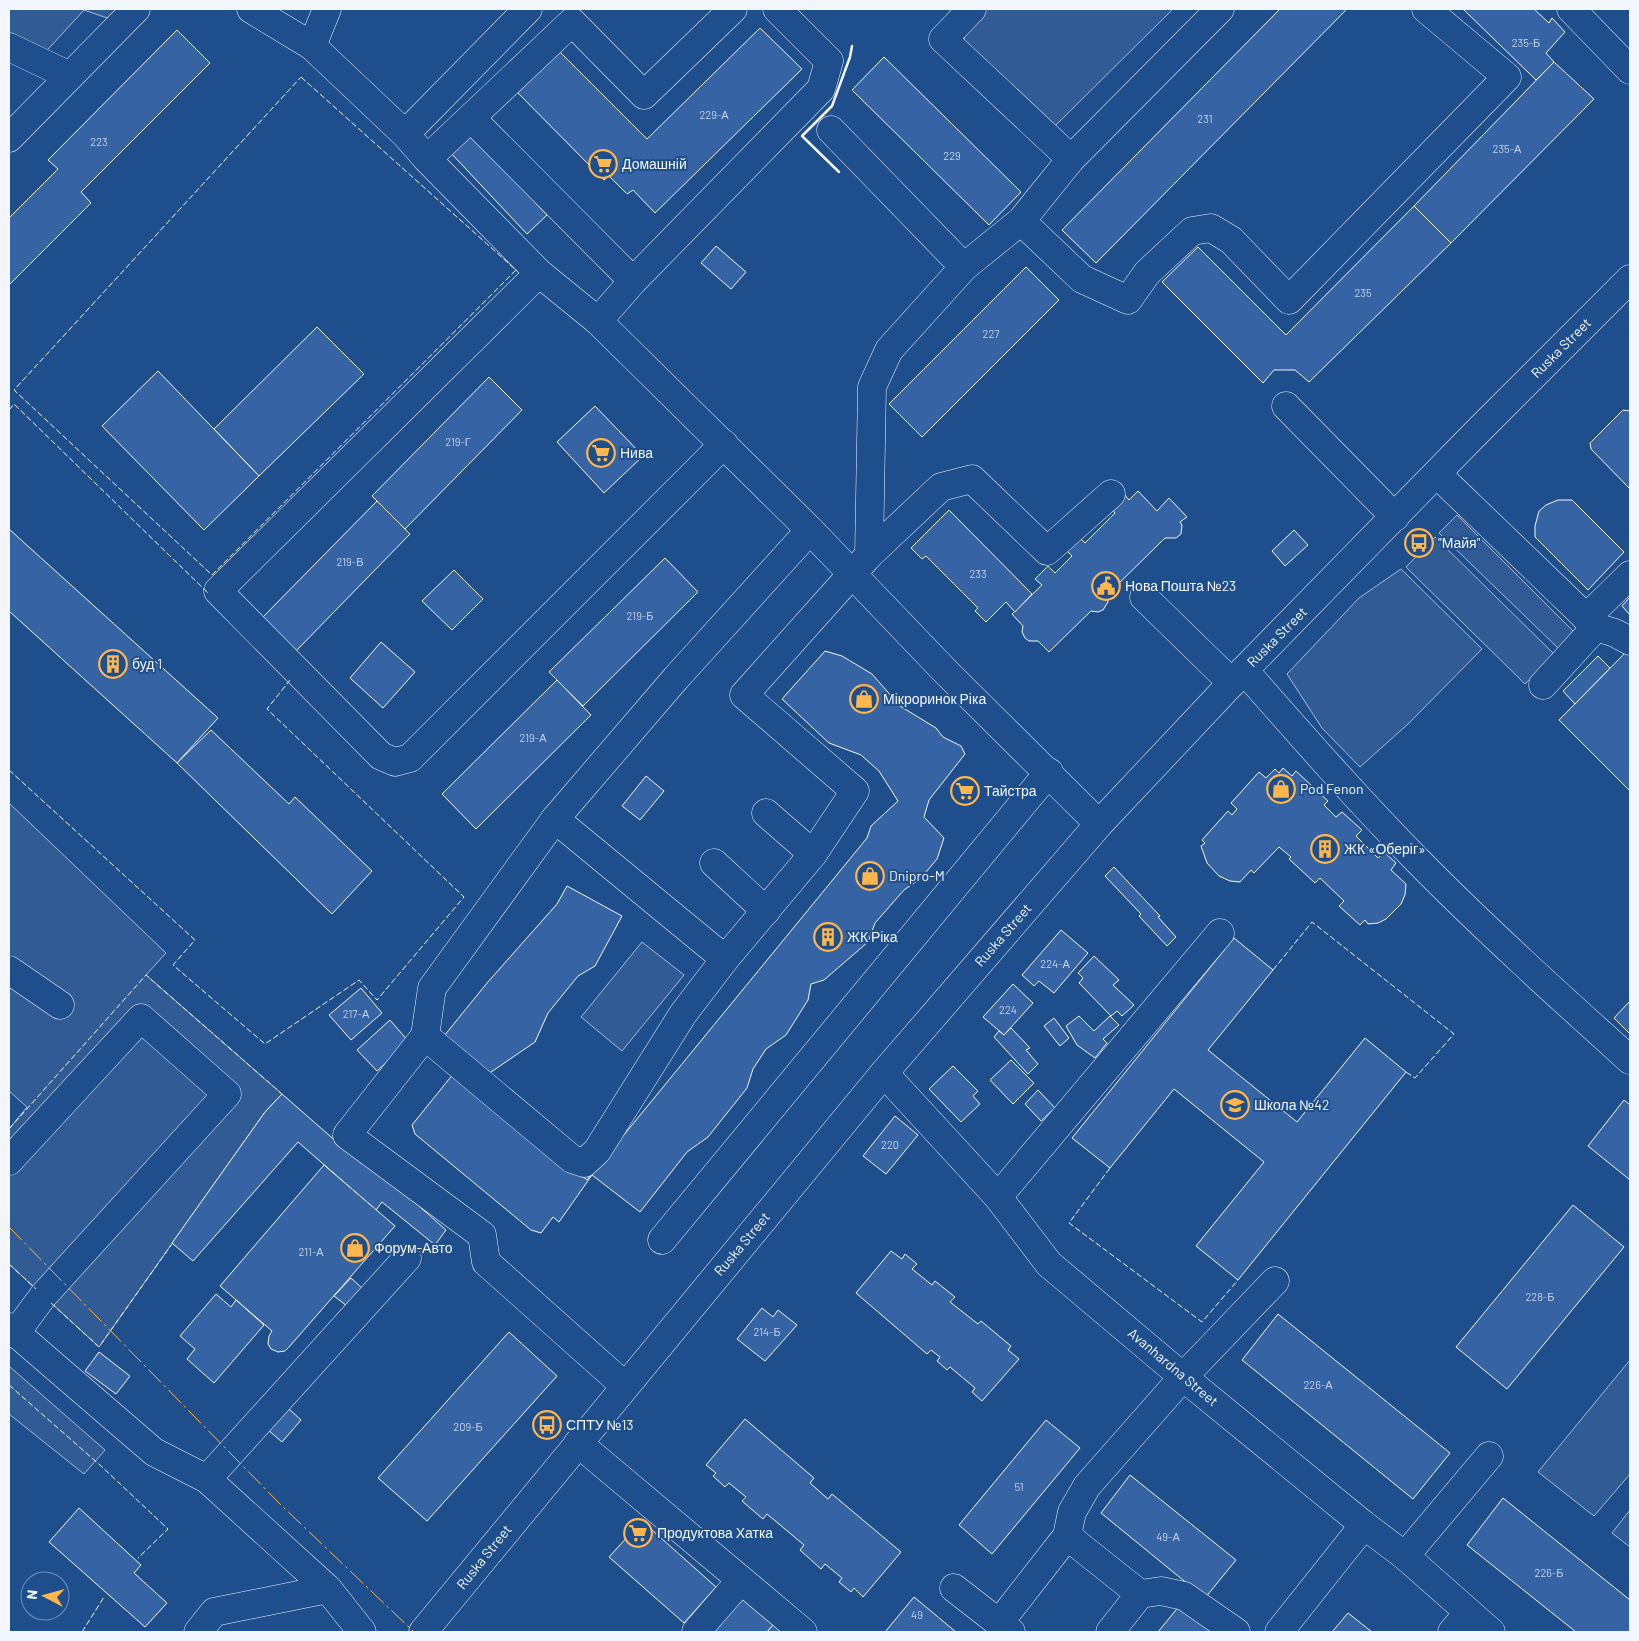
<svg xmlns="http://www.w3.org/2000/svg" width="1639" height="1641" font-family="Barlow,sans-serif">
<rect width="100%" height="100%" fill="#1f4e8c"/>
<!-- built -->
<g fill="#305b95" stroke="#a8bbd7">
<path d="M 9,9 L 119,9 L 110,19 L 84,10 L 40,58 L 9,41 Z"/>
<path d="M 986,9 L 1173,9 L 1053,128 L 968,51 L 964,39 L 967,28 Z"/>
<path d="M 1457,515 L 1574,632 L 1559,649 L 1439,533 Z"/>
<path d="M 1435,537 L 1554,654 L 1525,684 L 1406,567 Z"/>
<path d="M 1401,569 L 1482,649 L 1408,724 L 1360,767 L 1322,728 L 1287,674 L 1359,598 Z"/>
<path d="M 9,803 L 166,953 L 146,975 L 282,1094 L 265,1112 L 99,1347 L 9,1264 L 9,1129 L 27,1107 L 9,1091 Z"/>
<path d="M 642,942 L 684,975 L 622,1051 L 581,1017 Z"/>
<path d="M 1630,1360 L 1630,1474 L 1594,1516 L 1538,1472 Z"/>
<path d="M 9,1366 L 105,1450 L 84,1474 L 9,1414 Z"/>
<path d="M 1630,1510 L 1630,1547 L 1612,1533 Z"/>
</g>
<!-- building -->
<g fill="#3563a3" stroke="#f2f6ff">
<path d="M 1280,9 L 1347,9 L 1096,263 L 1062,230 Z"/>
<path d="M 1463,9 L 1534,9 L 1549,23 L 1552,18 L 1565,32 L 1546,53 L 1554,62 L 1536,80 Z"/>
<path d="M 760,28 L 802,69 L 655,213 L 633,190 L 627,194 L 609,176 L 604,180 L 515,90 L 558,50 L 647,139 Z"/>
<path d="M 177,30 L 210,63 L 81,192 L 91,203 L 9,285 L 9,218 L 58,169 L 48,160 Z"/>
<path d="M 884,57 L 1021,192 L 989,225 L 852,90 Z"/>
<path d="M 1554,62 L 1594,99 L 1451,243 L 1414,206 Z"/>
<path d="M 470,132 L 547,215 L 527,234 L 449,151 Z"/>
<path d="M 1414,206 L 1451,243 L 1309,382 L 1295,370 L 1274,370 L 1263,383 L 1162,282 L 1198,247 L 1286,335 Z"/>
<path d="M 716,246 L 746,272 L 731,289 L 701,263 Z"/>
<path d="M 1026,267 L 1059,300 L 922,437 L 889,404 Z"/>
<path d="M 317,327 L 364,374 L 259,476 L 214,429 Z"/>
<path d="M 158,371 L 259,476 L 204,530 L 102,426 Z"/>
<path d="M 489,377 L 522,410 L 405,529 L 372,496 Z"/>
<path d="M 595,406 L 643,456 L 604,493 L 557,442 Z"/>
<path d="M 1623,410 L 1630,411 L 1630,489 L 1591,449 L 1590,443 Z"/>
<path d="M 1138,491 L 1157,511 L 1169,498 L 1187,517 L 1180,522 L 1182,525 L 1181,534 L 1176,538 L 1165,538 L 1107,595 L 1108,602 L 1103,610 L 1098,612 L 1091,611 L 1049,652 L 1038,641 L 1029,641 L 1025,638 L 1022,632 L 1023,626 L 1012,614 L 1042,585 L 1035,579 L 1048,566 L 1055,573 L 1072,556 L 1065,549 L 1078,536 L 1085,543 L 1115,513 L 1110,507 L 1124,494 L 1129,500 Z"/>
<path d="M 1558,500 L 1572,500 L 1624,552 L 1588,590 L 1535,537 L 1535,526 L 1539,511 L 1546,505 Z"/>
<path d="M 377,501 L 410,534 L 296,651 L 262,618 Z"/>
<path d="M 949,510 L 1032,594 L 1015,612 L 1006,602 L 986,622 L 975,611 L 978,608 L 926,556 L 922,559 L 911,548 Z"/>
<path d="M 9,529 L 218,718 L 177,763 L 9,611 Z"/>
<path d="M 1294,530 L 1308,545 L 1285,566 L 1272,551 Z"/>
<path d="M 665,558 L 698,592 L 583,706 L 549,672 Z"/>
<path d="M 454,570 L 483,599 L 452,630 L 422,601 Z"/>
<path d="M 1630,597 L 1630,615 L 1622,606 Z"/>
<path d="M 381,642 L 415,672 L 383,708 L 350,678 Z"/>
<path d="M 825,651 L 842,656 L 872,674 L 900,706 L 936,728 L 943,737 L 961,746 L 965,754 L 929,800 L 924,817 L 944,838 L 937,859 L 921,878 L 904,890 L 875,923 L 868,942 L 824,980 L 811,984 L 808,1000 L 786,1035 L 766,1049 L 753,1069 L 747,1088 L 708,1137 L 687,1152 L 640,1212 L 592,1175 L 559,1222 L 553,1217 L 541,1233 L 531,1230 L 415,1134 L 412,1125 L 458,1068 L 440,1041 L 487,983 L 557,904 L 567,886 L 622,916 L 595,966 L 578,976 L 548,1013 L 535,1042 L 472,1085 L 587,1180 L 867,838 L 871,826 L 898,801 L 879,771 L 861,755 L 829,743 L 782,699 Z"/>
<path d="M 1626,652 L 1630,656 L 1630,791 L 1559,720 Z"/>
<path d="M 1598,656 L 1610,668 L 1575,704 L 1563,691 Z"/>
<path d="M 557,680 L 591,715 L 476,829 L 442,794 Z"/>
<path d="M 211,730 L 289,804 L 295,797 L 372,871 L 332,914 L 177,763 Z"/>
<path d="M 1283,768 L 1292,776 L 1296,771 L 1328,801 L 1324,805 L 1336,817 L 1342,812 L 1362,830 L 1356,836 L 1378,858 L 1384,852 L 1396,863 L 1391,870 L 1406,884 L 1405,895 L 1401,904 L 1386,919 L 1378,923 L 1368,924 L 1365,920 L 1360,925 L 1339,906 L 1344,901 L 1320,878 L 1315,883 L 1289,859 L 1291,857 L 1279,847 L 1254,873 L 1251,870 L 1240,882 L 1230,881 L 1219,876 L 1207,863 L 1201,846 L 1205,843 L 1202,840 L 1228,811 L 1232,815 L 1237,809 L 1231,803 L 1259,772 L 1266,778 L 1275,769 L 1279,773 Z"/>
<path d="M 646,776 L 664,791 L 640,820 L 622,806 Z"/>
<path d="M 1114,867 L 1160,916 L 1158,917 L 1176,937 L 1167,946 L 1139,916 L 1141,914 L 1105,876 Z"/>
<path d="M 1061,930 L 1088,953 L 1054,993 L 1039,981 L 1034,986 L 1022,975 Z"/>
<path d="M 1234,938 L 1273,970 L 1208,1050 L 1297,1122 L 1365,1038 L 1406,1072 L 1238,1280 L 1196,1246 L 1264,1162 L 1174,1089 L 1110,1168 L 1072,1138 Z"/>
<path d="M 1094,956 L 1119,980 L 1113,985 L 1134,1005 L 1122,1016 L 1117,1011 L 1111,1016 L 1079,983 L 1083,978 L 1078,973 Z"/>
<path d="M 1013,984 L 1033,1003 L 1004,1035 L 983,1017 Z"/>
<path d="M 361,988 L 382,1013 L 351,1040 L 329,1015 Z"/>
<path d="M 1630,1001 L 1630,1034 L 1614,1018 Z"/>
<path d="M 1079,1016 L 1094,1031 L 1110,1016 L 1119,1025 L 1103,1039 L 1107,1043 L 1095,1058 L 1077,1045 L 1066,1026 Z"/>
<path d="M 1054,1018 L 1069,1038 L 1060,1046 L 1044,1026 Z"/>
<path d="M 390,1020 L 409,1042 L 377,1071 L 357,1050 Z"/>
<path d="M 1011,1028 L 1030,1048 L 1026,1050 L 1038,1064 L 1028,1074 L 994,1037 L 999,1031 L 1004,1035 Z"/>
<path d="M 1011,1060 L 1034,1083 L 1013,1104 L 990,1080 Z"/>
<path d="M 953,1066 L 978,1091 L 973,1096 L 980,1104 L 961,1122 L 929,1089 Z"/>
<path d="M 1038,1090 L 1055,1108 L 1041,1121 L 1025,1104 Z"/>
<path d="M 282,1094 L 362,1164 L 366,1159 L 446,1230 L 435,1245 L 382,1202 L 376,1210 L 298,1142 L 193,1261 L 172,1243 L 265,1112 Z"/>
<path d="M 1624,1100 L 1630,1105 L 1630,1180 L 1588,1146 Z"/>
<path d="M 895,1116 L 918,1135 L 886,1174 L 863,1156 Z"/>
<path d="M 324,1165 L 395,1226 L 289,1347 L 285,1351 L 278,1352 L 271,1349 L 268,1344 L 269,1336 L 272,1331 L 220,1286 Z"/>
<path d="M 1573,1205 L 1624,1247 L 1507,1389 L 1456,1347 Z"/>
<path d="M 891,1251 L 902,1259 L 905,1254 L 917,1264 L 912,1269 L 932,1285 L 935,1281 L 955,1297 L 950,1302 L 978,1324 L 981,1321 L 1011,1346 L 1008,1350 L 1019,1359 L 982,1401 L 972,1392 L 975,1388 L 950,1367 L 947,1370 L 937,1361 L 940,1357 L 931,1350 L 927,1354 L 856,1293 Z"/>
<path d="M 351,1278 L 363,1289 L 347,1306 L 334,1296 Z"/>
<path d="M 216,1294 L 231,1307 L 236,1300 L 264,1325 L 214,1383 L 187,1359 L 195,1349 L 180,1336 Z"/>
<path d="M 762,1308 L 773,1317 L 778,1310 L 797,1325 L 765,1361 L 737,1339 Z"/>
<path d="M 1278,1314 L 1450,1453 L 1413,1499 L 1242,1360 Z"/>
<path d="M 509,1332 L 557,1376 L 427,1521 L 378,1478 Z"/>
<path d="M 99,1352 L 130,1376 L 116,1394 L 85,1371 Z"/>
<path d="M 287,1407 L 301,1420 L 282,1442 L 267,1429 Z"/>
<path d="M 547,1415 L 555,1422 L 543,1436 L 535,1429 Z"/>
<path d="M 745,1419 L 814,1478 L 810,1483 L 828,1499 L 832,1494 L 901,1552 L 863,1597 L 854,1588 L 851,1592 L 839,1582 L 842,1578 L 825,1564 L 821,1569 L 800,1550 L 804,1545 L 767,1514 L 763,1519 L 742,1501 L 746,1497 L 729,1483 L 725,1487 L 713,1476 L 716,1473 L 706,1465 Z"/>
<path d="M 1046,1420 L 1080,1448 L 992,1554 L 959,1525 Z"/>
<path d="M 1130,1475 L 1236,1560 L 1205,1598 L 1101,1513 Z"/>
<path d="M 1503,1498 L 1630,1600 L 1630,1632 L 1576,1632 L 1467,1545 Z"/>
<path d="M 79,1508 L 141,1565 L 134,1573 L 167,1603 L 145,1627 L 49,1542 Z"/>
<path d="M 642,1521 L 716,1587 L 684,1623 L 609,1557 Z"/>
<path d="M 914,1597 L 956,1632 L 885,1632 Z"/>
<path d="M 742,1599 L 773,1625 L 767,1632 L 714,1632 Z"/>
<path d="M 1180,1605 L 1213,1632 L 1158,1632 Z"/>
<path d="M 1348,1613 L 1372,1632 L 1332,1632 Z"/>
<path d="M 773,1625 L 782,1632 L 767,1632 Z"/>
</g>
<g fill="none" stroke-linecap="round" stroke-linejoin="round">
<defs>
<g id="minor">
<path d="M 251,9 L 312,46 L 405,134 L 427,159 L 539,273 L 598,321 L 810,530 L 946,672 L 1099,824"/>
<path d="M 972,9 L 943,39 L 1071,159"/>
<path d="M 1571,9 L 1630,70"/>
<path d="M 312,46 L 327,9"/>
<path d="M 9,47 L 70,76"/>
<path d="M 471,118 L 633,281"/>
<path d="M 831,130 L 964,267"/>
<path d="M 405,134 L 528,9"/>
<path d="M 9,138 L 136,9"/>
<path d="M 427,159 L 572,22 L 644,95 L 733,9"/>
<path d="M 1021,221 L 1082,279 L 1128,300 L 1147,273 L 1192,231 L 1211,228 L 1231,240 L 1289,300 L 1507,77 L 1426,9"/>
<path d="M 539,273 L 218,591 L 381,756 L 395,762 L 410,758 L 724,444"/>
<path d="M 598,321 L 633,281 L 821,89 L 829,61 L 777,9"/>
<path d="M 1286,406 L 1395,517"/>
<path d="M 1437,474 L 1596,627 L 1615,633 L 1630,641"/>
<path d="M 869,555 L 941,487 L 972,479 L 1047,551 L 1111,494"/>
<path d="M 1144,597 L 1232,683"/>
<path d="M 1586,618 L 1630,575"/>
<path d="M 1244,670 C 1301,735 1357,799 1418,861 C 1486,930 1558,995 1630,1060"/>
<path d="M 1543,685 L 1596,627"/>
<path d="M 766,813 L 813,854"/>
<path d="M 555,819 L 725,959"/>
<path d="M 714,863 L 766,911"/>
<path d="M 9,970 L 60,1005"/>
<path d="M 425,1036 L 432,988 L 555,819 L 676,678 L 810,530"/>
<path d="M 884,1073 L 998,1197 L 1049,1264 L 1183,1377 L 1364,1525 L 1405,1556 L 1491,1632"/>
<path d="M 9,1161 L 141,1018 L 227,1094 L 43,1296 L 15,1334"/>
<path d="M 998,1197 L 1220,933"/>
<path d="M 662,1240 L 1049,772"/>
<path d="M 9,1327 L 154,1452 L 207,1479 L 328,1589 L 362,1632"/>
<path d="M 625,1386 L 486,1262 L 482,1235 L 347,1135 L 425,1036 L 572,1159 L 584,1163 L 597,1151 L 683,1014 L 725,959 L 813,854 L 855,791 L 744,695 L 869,555 L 872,387 L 889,350 L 964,267 L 1021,221 L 1071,159 L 1220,9"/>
<path d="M 578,1443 L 803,1632"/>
<path d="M 207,1479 L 407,1258"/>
<path d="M 1067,1536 L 1140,1594 L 1110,1632"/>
<path d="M 1405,1556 L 1489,1456"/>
<path d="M 954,1588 L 999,1623"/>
<path d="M 1140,1594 L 1161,1591 L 1184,1596 L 1236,1632"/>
<path d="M 198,1632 L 214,1612 L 328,1589"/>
<path d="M 696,1632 L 741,1580"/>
<path d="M 1011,1632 L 999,1623 L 1067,1536 L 1072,1512 L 1087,1486 L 1183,1377 L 1275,1281"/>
<path d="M 1279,1632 L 1364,1525"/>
<path d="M 1452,1632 L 1468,1613"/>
</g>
<path id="major" d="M 423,1632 L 884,1073 L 1099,824 L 1244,670 L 1478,431 L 1630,279"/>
</defs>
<!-- minor casing -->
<use href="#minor" stroke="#f2f6ff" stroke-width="29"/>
<!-- major casing -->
<use href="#major" stroke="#f2f6ff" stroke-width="29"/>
<!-- minor -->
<use href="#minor" stroke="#1f4e8c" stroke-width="28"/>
<!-- major -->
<use href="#major" stroke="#1f4e8c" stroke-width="28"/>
<!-- fence -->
<g stroke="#f2f6ff" stroke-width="1" stroke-dasharray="6 2.5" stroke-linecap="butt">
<path d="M 301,77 L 516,270 L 212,575 L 14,390 Z"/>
<path d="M 9,410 L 14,404 L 208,593"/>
<path d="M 9,770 L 195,940 L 173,965 L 265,1044 L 359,980 L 377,1000 L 464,897 L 267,709 L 290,680"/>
<path d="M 1273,970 L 1312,922 L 1454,1034 L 1415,1078 L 1406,1072"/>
<path d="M 9,1129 L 146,975 L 282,1094 L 280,1096"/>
<path d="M 1110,1168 L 1069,1223 L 1202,1322 L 1238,1280"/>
<path d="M 9,1264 L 36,1289"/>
<path d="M 51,1303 L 99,1347 L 174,1241"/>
<path d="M 9,1385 L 101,1466 L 168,1529 L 138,1558"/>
<path d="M 82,1632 L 104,1597"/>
</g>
<!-- wall -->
<path stroke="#f2f6ff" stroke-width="2.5" d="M 839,172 L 802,136 L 832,106 L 850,57 L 852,46"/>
<!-- power -->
<path stroke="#ffb74d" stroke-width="1" stroke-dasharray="18 4 2.5 4" stroke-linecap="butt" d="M 9,1227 L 281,1505 L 414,1632"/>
</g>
<!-- icons -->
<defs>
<symbol id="supermarket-ring" viewBox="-11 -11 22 22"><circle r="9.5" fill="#1f4e8c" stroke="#ffb74d" stroke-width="1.5"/><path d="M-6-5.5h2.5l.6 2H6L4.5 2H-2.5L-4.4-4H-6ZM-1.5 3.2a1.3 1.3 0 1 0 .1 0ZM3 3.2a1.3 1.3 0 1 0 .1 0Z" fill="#ffb74d"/></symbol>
<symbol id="bus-ring" viewBox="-11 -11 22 22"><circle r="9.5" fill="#1f4e8c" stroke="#ffb74d" stroke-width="1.5"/><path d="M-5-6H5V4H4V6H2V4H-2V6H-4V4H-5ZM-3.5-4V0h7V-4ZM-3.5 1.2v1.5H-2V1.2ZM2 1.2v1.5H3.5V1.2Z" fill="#ffb74d"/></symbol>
<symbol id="civic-ring" viewBox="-11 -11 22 22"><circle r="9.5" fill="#1f4e8c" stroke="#ffb74d" stroke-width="1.5"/><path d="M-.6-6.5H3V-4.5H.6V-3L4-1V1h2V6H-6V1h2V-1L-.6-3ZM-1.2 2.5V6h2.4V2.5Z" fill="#ffb74d"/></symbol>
<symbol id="building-ring" viewBox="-11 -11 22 22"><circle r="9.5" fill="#1f4e8c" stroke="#ffb74d" stroke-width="1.5"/><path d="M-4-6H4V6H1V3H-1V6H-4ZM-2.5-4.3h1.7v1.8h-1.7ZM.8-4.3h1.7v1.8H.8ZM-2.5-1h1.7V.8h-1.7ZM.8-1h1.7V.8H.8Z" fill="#ffb74d"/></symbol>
<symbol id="shop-ring" viewBox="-11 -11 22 22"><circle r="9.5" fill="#1f4e8c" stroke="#ffb74d" stroke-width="1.5"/><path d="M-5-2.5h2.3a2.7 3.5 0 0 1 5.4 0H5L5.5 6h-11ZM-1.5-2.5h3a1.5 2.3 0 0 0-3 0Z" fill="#ffb74d"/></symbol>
<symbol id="school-ring" viewBox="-11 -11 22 22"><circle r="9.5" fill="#1f4e8c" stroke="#ffb74d" stroke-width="1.5"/><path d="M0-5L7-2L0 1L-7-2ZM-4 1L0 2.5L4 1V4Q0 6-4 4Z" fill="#ffb74d"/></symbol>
</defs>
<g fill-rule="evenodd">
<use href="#supermarket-ring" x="587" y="148" width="32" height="32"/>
<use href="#supermarket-ring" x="585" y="437" width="32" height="32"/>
<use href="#bus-ring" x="1403" y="527" width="32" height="32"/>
<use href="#civic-ring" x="1090" y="570" width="32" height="32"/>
<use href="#building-ring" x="97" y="648" width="32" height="32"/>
<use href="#shop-ring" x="848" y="683" width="32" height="32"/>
<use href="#shop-ring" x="1265" y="773" width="32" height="32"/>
<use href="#supermarket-ring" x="949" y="775" width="32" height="32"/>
<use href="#building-ring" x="1309" y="833" width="32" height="32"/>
<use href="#shop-ring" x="854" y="860" width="32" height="32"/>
<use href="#building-ring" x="812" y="921" width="32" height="32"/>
<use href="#school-ring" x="1219" y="1089" width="32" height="32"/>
<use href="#shop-ring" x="339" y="1232" width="32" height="32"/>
<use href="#bus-ring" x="531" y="1409" width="32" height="32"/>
<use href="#supermarket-ring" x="622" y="1517" width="32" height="32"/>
</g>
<g text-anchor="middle" stroke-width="4" stroke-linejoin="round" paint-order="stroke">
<!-- number labels -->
<g font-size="11" fill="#c3d1e8">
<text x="1526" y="47">235-Б</text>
<text x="714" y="119">229-А</text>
<text x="1205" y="123">231</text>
<text x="99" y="146">223</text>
<text x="1507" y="153">235-А</text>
<text x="952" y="160">229</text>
<text x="1363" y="297">235</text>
<text x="991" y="338">227</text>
<text x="458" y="446">219-Г</text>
<text x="350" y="566">219-В</text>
<text x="978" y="578">233</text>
<text x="640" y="620">219-Б</text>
<text x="533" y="742">219-А</text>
<text x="1055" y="968">224-А</text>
<text x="1008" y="1014">224</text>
<text x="356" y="1018">217-А</text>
<text x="890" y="1149">220</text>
<text x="311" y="1256">211-А</text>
<text x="1540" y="1301">228-Б</text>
<text x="767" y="1336">214-Б</text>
<text x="1318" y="1389">226-А</text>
<text x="468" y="1431">209-Б</text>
<text x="1019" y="1491">51</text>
<text x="1168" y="1541">49-А</text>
<text x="1549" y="1577">226-Б</text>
<text x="917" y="1619">49</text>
</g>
<!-- poi labels -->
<g font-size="14" fill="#f2f6ff" stroke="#1f4e8c" text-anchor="start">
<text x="622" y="169">Домашній</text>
<text x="620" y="458">Нива</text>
<text x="1438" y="548">"Майя"</text>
<text x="1125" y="591">Нова Пошта №23</text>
<text x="132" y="669">буд 1</text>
<text x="883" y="704">Мікроринок Ріка</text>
<text x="1300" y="794">Pod Fenon</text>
<text x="984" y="796">Тайстра</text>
<text x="1344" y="854">ЖК «Оберіг»</text>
<text x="889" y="881">Dnipro-M</text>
<text x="847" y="942">ЖК Ріка</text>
<text x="1254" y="1110">Школа №42</text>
<text x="374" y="1253">Форум-Авто</text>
<text x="566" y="1430">СПТУ №13</text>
<text x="657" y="1538">Продуктова Хатка</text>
</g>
<!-- street labels -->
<g font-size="14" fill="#f2f6ff" stroke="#1f4e8c">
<text transform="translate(1561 348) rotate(-45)" y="5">Ruska Street</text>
<text transform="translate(1277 637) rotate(-45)" y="5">Ruska Street</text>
<text transform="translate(1003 935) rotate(-49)" y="5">Ruska Street</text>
<text transform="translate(742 1244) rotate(-50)" y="5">Ruska Street</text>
<text transform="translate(1173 1367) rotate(40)" y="5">Avanhardna Street</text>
<text transform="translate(484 1557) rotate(-51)" y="5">Ruska Street</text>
</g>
</g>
<!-- border -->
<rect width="1639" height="1641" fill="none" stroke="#f2f6ff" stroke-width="20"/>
<!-- north arrow -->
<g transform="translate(45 1596) rotate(276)"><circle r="24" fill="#1f4e8c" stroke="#7391ba"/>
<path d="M0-4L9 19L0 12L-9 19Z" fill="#ffb74d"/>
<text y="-8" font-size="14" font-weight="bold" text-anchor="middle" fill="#f2f6ff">N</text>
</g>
</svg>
